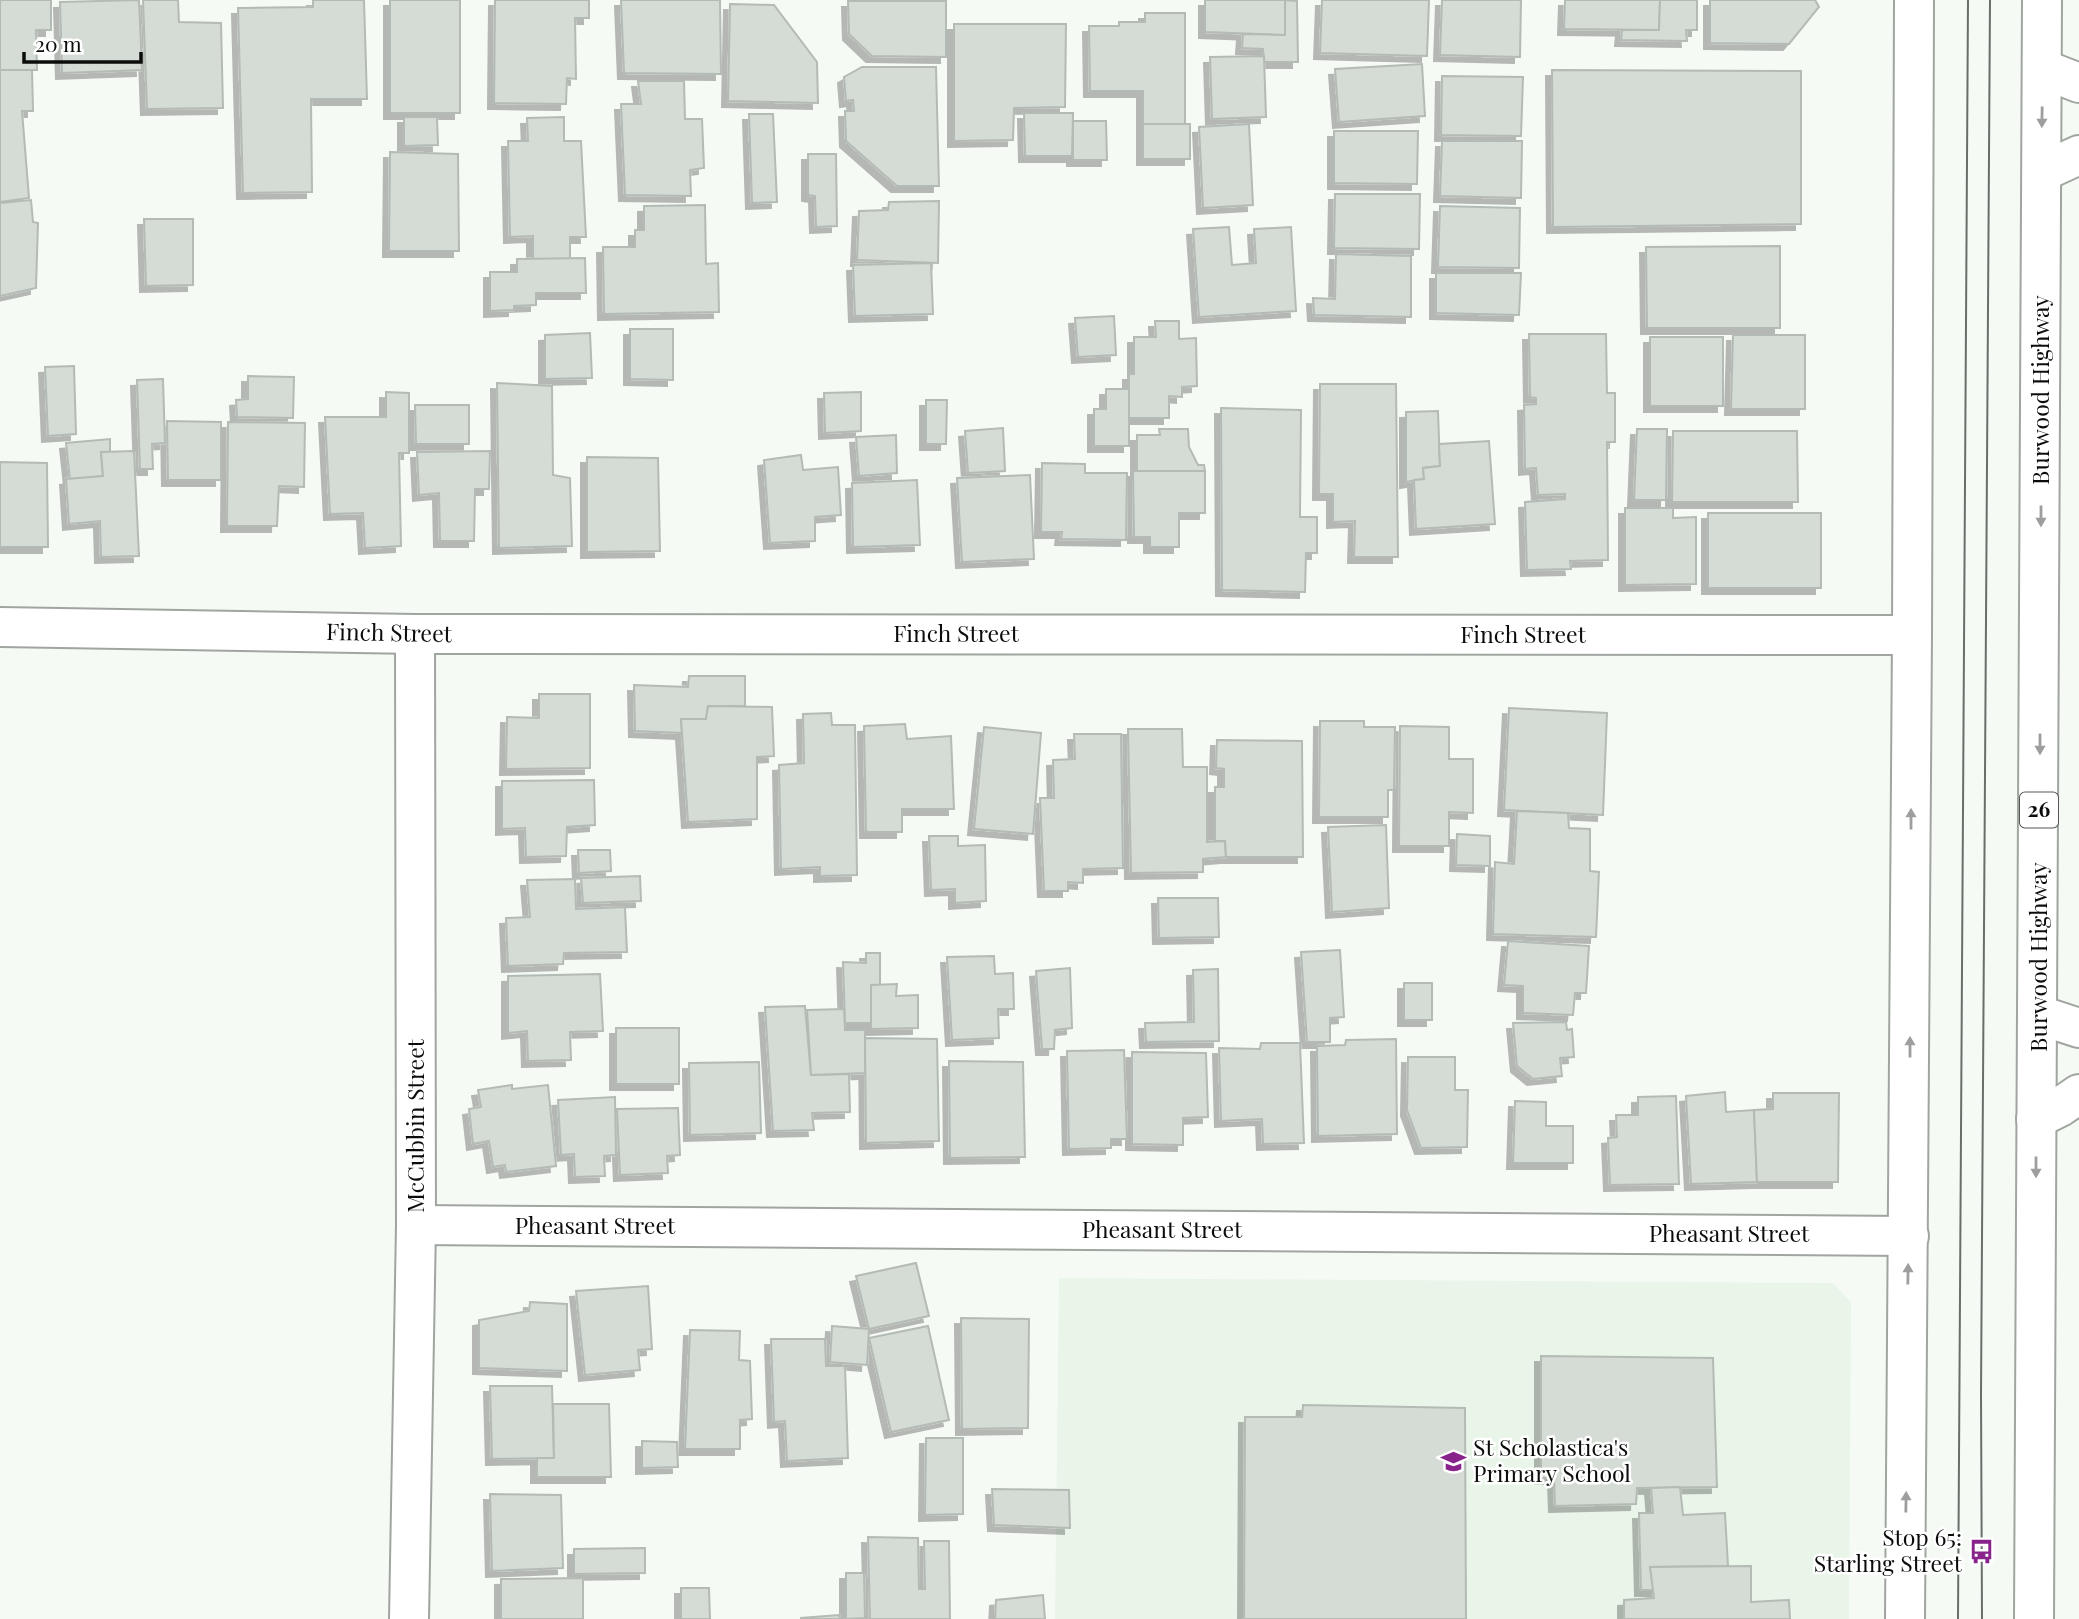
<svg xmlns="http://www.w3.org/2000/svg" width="2079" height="1619" font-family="'Playfair Display',serif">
<defs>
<filter id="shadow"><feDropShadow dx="-6" dy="6" stdDeviation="0" flood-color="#0004"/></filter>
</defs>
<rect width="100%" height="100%" fill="#f5faf5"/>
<!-- built -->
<path fill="#e9f5e9" d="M 1059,1278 L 1833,1283 L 1851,1302 L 1849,1619 L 1055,1619 Z"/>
<!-- building -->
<g fill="#d5dbd5" stroke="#b4bab4" stroke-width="2" filter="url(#shadow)">
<path d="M 0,0 L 51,0 L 51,30 L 36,30 L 37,70 L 0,70 Z"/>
<path d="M 139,0 L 142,70 L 62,73 L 60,2 Z"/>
<path d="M 143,0 L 178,0 L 179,22 L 221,23 L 223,108 L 147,109 Z"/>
<path d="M 313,0 L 364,0 L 367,99 L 311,99 L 312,192 L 243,193 L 238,8 L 313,7 Z"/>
<rect x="390" y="0" width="70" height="113"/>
<path d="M 495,0 L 589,0 L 589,18 L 575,18 L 576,79 L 567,78 L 566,104 L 494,103 Z"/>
<path d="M 621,0 L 720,0 L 721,74 L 624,73 Z"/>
<path d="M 1205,0 L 1285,0 L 1285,35 L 1205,32 Z"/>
<path d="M 1285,0 L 1297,1 L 1298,62 L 1264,62 L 1263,49 L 1242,48 L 1243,34 L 1285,35 Z"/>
<path d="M 1322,0 L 1429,0 L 1427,56 L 1320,53 Z"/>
<path d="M 1442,0 L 1521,0 L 1520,57 L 1440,55 Z"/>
<path d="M 1565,0 L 1660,0 L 1659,30 L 1564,29 Z"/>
<path d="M 1660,0 L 1697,0 L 1697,30 L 1686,30 L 1687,41 L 1621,40 L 1622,30 L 1659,30 Z"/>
<path d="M 1710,0 L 1815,0 L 1819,7 L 1789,44 L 1710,43 Z"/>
<path d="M 848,1 L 946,1 L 946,57 L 872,56 L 849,34 Z"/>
<path d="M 730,4 L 774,5 L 817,62 L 818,103 L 728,101 Z"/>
<path d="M 1145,13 L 1185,13 L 1185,124 L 1143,124 L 1143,91 L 1090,91 L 1089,26 L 1119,26 L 1119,22 L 1145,22 Z"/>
<path d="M 954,24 L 1066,24 L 1065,107 L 1014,108 L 1013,140 L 954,141 Z"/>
<path d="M 1264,56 L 1266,117 L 1212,119 L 1210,57 Z"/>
<path d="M 1422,64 L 1425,116 L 1339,122 L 1335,69 Z"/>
<path d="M 862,67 L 936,67 L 939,186 L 897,186 L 846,141 L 845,111 L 854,111 L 853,100 L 846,101 L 844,77 Z"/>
<path d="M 0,70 L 32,70 L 33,111 L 22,111 L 29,198 L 0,202 Z"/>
<path d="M 1552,70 L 1801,71 L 1801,224 L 1553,227 Z"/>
<path d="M 1442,76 L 1523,77 L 1521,136 L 1441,135 Z"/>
<path d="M 638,81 L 684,81 L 685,119 L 702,119 L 704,168 L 690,170 L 691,196 L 625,195 L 621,104 L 641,104 Z"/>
<path d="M 1024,113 L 1073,113 L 1072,156 L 1025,156 Z"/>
<path d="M 749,114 L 773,114 L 777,202 L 752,203 Z"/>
<path d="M 404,117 L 437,117 L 438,145 L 404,146 Z"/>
<path d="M 564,117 L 564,141 L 581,141 L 586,237 L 570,237 L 570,259 L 533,259 L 533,236 L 510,237 L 508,141 L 528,141 L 527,118 Z"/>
<path d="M 1073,121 L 1106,121 L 1107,160 L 1073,160 Z"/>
<rect x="1143" y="124" width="47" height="35"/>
<path d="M 1249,124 L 1253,205 L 1203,208 L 1199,127 Z"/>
<path d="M 1334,131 L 1418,131 L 1417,184 L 1334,183 Z"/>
<path d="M 1442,141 L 1522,141 L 1521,198 L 1440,196 Z"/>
<path d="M 390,152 L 458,154 L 459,251 L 389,251 Z"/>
<path d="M 808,154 L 836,154 L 837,226 L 816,227 L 815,196 L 808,195 Z"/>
<path d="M 1335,194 L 1420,194 L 1419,249 L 1334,248 Z"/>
<path d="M 31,200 L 33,222 L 38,223 L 36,288 L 0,296 L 0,203 Z"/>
<path d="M 939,201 L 938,263 L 857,260 L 859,211 L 888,210 L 889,202 Z"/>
<path d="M 705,205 L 706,264 L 718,263 L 719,312 L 604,314 L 603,247 L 635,247 L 635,230 L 644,230 L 644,206 Z"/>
<path d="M 1440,206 L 1520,208 L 1519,268 L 1438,267 Z"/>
<path d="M 144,219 L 193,219 L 193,285 L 146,286 Z"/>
<path d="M 1229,227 L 1232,265 L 1256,263 L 1254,229 L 1291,227 L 1296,311 L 1199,317 L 1193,229 Z"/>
<path d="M 1780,246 L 1780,328 L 1647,328 L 1646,247 Z"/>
<path d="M 1336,254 L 1411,256 L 1411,317 L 1314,315 L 1313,298 L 1335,299 Z"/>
<path d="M 585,258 L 586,293 L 536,293 L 536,305 L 514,306 L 514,310 L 490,311 L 490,272 L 517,272 L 517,259 Z"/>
<path d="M 931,263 L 933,314 L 855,316 L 853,265 Z"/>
<path d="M 1436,273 L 1521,273 L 1519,315 L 1436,313 Z"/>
<path d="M 1114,316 L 1116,355 L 1078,357 L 1075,318 Z"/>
<path d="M 1155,321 L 1179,321 L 1179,339 L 1196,338 L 1197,386 L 1182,387 L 1182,397 L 1169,396 L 1169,418 L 1129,418 L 1129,374 L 1134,374 L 1134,337 L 1156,337 Z"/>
<path d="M 630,329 L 673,329 L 673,380 L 630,379 Z"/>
<path d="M 590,333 L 592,378 L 545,379 L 545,335 Z"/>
<path d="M 1529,334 L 1606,334 L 1607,393 L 1615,393 L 1615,442 L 1607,442 L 1608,560 L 1570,561 L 1571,569 L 1527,570 L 1525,502 L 1565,499 L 1565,494 L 1538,495 L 1536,468 L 1525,469 L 1524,405 L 1536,404 L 1536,398 L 1530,397 Z"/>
<path d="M 1733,335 L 1805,335 L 1805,409 L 1731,409 Z"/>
<rect x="1650" y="337" width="73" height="69"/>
<path d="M 74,366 L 76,434 L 48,436 L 45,367 Z"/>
<path d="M 248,376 L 294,377 L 293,418 L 237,417 L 236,400 L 248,399 Z"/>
<path d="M 163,379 L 165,443 L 152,444 L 153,469 L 140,469 L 137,380 Z"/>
<path d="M 497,383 L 552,386 L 553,475 L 570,478 L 572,546 L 499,548 Z"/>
<path d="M 1320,384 L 1396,384 L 1398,557 L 1354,557 L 1355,521 L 1333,522 L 1333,494 L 1319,494 Z"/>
<path d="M 1106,389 L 1129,389 L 1129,446 L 1094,446 L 1094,409 L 1106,409 Z"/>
<path d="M 386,392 L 409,393 L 409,453 L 399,453 L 401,546 L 365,548 L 363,513 L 330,514 L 325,417 L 386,417 Z"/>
<path d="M 861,392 L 861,431 L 825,433 L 824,393 Z"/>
<path d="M 926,400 L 947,400 L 946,444 L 926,444 Z"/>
<path d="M 415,405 L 469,405 L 469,444 L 416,444 Z"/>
<path d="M 1221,408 L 1301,410 L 1300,517 L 1317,517 L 1317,553 L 1306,553 L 1305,592 L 1222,590 Z"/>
<path d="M 1438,411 L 1440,466 L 1423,468 L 1424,479 L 1406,482 L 1406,412 Z"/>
<path d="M 167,421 L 221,422 L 221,480 L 168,480 Z"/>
<path d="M 228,422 L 305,423 L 304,487 L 279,486 L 277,526 L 227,526 Z"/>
<path d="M 1003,428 L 1005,471 L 968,473 L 965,431 Z"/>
<path d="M 1159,429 L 1188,429 L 1189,447 L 1198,465 L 1204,465 L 1205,471 L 1137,471 L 1137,435 L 1160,435 Z"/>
<path d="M 1637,429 L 1667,429 L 1666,500 L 1634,500 Z"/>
<path d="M 1673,431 L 1797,431 L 1798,502 L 1672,502 Z"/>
<path d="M 896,435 L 897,473 L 859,476 L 856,437 Z"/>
<path d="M 110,439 L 110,452 L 101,452 L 103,476 L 70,480 L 66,443 Z"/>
<path d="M 1489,441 L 1495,524 L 1416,529 L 1414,480 L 1424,479 L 1423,468 L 1440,466 L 1439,444 Z"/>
<path d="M 134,451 L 139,556 L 101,557 L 100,521 L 69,524 L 66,479 L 103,476 L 101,452 Z"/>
<path d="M 490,451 L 489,489 L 475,489 L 474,541 L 440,541 L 439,493 L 419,495 L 417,452 Z"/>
<path d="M 801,455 L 803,470 L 838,467 L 841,515 L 815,517 L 815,541 L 770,543 L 764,460 Z"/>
<path d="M 587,457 L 658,458 L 660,551 L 587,552 Z"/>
<path d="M 0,462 L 47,463 L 48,547 L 0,547 Z"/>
<path d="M 1042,463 L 1085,464 L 1085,473 L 1127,473 L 1126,540 L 1061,539 L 1062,532 L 1041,532 Z"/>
<path d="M 1133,471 L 1205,471 L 1205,513 L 1179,513 L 1179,547 L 1150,547 L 1150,537 L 1134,537 Z"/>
<path d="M 1030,475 L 1034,559 L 962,562 L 957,478 Z"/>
<path d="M 917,480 L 920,545 L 853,547 L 852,483 Z"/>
<path d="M 1625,508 L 1673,508 L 1673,518 L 1696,517 L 1696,584 L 1625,585 Z"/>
<rect x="1708" y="513" width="113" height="75"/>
<path d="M 689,676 L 745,676 L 745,706 L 708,706 L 706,719 L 681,719 L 682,733 L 635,731 L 634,685 L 688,687 Z"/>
<path d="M 539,694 L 590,694 L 590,768 L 506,769 L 507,717 L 539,718 Z"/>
<path d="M 708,706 L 772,707 L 774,756 L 757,757 L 757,819 L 688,822 L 681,719 L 706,719 Z"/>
<path d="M 1509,708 L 1607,713 L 1603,815 L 1504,810 Z"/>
<path d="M 831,713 L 832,725 L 855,725 L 857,875 L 820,876 L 820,867 L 781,869 L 779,765 L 804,763 L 803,714 Z"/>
<path d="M 1320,721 L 1364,721 L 1364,727 L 1395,727 L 1394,790 L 1388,790 L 1388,817 L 1319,817 Z"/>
<path d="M 905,724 L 907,739 L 951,736 L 954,809 L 902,809 L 902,832 L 866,832 L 864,726 Z"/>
<path d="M 1400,726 L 1449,727 L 1449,759 L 1473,759 L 1473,813 L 1449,812 L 1449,846 L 1399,846 Z"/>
<path d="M 984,727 L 1041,733 L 1033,834 L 974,829 Z"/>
<path d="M 1128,729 L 1182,729 L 1183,767 L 1207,767 L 1207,842 L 1225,841 L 1226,857 L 1203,859 L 1203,872 L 1131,873 Z"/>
<path d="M 1074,734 L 1121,734 L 1123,868 L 1083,869 L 1083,883 L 1068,882 L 1068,891 L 1044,891 L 1040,798 L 1054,798 L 1053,760 L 1075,759 Z"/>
<path d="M 1217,740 L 1302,741 L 1303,857 L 1226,857 L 1225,841 L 1215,841 L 1215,787 L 1224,787 L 1224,769 L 1216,768 Z"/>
<path d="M 594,780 L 595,825 L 567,827 L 566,856 L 526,857 L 525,828 L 502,829 L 502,781 Z"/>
<path d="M 1517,811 L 1568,813 L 1569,828 L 1590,829 L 1590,871 L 1599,872 L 1596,937 L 1493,934 L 1495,862 L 1514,864 Z"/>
<path d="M 1386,825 L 1389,908 L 1332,912 L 1328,827 Z"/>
<path d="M 1457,834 L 1490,836 L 1490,866 L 1456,865 Z"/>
<path d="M 929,836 L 958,836 L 958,846 L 985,845 L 986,901 L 955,903 L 955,889 L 931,890 Z"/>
<path d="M 578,850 L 610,850 L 611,871 L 579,873 Z"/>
<path d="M 640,876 L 641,901 L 583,903 L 581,878 Z"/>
<path d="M 575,879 L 576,909 L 625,907 L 627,952 L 564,953 L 563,964 L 508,966 L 506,918 L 530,917 L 527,880 Z"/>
<path d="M 1158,898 L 1218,898 L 1219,937 L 1159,938 Z"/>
<path d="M 1508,941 L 1589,946 L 1586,993 L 1575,993 L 1573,1015 L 1523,1013 L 1523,986 L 1504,985 Z"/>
<path d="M 1340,950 L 1344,1017 L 1330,1018 L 1330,1042 L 1307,1042 L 1301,952 Z"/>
<path d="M 866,953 L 880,953 L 880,985 L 871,985 L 872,1023 L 845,1023 L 843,962 L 866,963 Z"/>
<path d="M 994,956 L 995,974 L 1013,973 L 1014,1009 L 998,1009 L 999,1038 L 952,1040 L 947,957 Z"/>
<path d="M 1070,968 L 1072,1028 L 1055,1030 L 1054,1049 L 1042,1049 L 1036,971 Z"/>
<path d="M 1218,969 L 1219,1041 L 1146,1042 L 1145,1023 L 1194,1022 L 1193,970 Z"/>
<path d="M 600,974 L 603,1031 L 570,1032 L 571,1060 L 528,1061 L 527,1031 L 508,1033 L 508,976 Z"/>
<rect x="1404" y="983" width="28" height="37"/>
<path d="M 897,984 L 896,996 L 918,995 L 918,1028 L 871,1029 L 871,985 Z"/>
<path d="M 805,1006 L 811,1075 L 849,1074 L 850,1112 L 812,1113 L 814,1130 L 773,1131 L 765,1007 Z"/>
<path d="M 844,1009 L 845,1030 L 865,1030 L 865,1073 L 811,1075 L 807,1010 Z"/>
<path d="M 1566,1022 L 1567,1030 L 1572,1029 L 1574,1057 L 1560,1058 L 1562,1076 L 1533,1079 L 1517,1066 L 1513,1023 Z"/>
<rect x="616" y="1028" width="63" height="56"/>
<path d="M 865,1038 L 937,1039 L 939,1141 L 866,1143 Z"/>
<path d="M 1396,1039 L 1397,1134 L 1318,1136 L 1317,1046 L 1345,1045 L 1346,1040 Z"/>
<path d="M 1261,1043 L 1300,1043 L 1304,1143 L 1263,1144 L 1262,1119 L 1221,1121 L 1219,1048 L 1260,1049 Z"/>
<path d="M 1124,1050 L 1127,1139 L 1111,1139 L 1111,1148 L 1069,1149 L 1067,1051 Z"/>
<path d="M 1132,1052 L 1206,1053 L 1208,1117 L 1183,1118 L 1183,1145 L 1132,1144 Z"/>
<path d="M 1408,1057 L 1455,1057 L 1455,1090 L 1468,1090 L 1467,1147 L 1421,1148 L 1407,1110 Z"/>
<path d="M 949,1061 L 1023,1062 L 1025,1157 L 950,1158 Z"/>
<path d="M 759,1062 L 761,1133 L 690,1135 L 689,1063 Z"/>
<path d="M 512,1085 L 512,1089 L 548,1085 L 556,1166 L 506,1172 L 505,1165 L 493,1167 L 489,1141 L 473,1144 L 469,1109 L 481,1107 L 478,1090 Z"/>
<path d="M 1725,1092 L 1726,1112 L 1754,1110 L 1757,1182 L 1691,1184 L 1686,1096 Z"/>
<path d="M 1773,1093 L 1839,1093 L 1838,1182 L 1757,1182 L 1754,1110 L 1773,1109 Z"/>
<path d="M 1676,1096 L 1679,1184 L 1610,1185 L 1608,1138 L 1617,1137 L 1616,1115 L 1638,1115 L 1638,1097 Z"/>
<path d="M 615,1097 L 616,1155 L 604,1156 L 605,1176 L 575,1177 L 574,1154 L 561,1155 L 558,1100 Z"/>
<path d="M 1515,1101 L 1546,1102 L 1546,1126 L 1573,1126 L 1573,1163 L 1513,1163 Z"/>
<path d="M 678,1108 L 680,1155 L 667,1156 L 668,1173 L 620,1175 L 617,1109 Z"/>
<path d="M 916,1263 L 929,1316 L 869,1329 L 856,1276 Z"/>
<path d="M 648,1286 L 652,1349 L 638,1350 L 640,1370 L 585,1375 L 576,1291 Z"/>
<path d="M 530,1302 L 567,1304 L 567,1371 L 479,1368 L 479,1320 L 529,1311 Z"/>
<path d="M 961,1318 L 1029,1319 L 1028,1428 L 962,1429 Z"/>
<path d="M 832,1326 L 869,1329 L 867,1365 L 830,1362 Z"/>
<path d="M 928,1326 L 949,1420 L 891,1432 L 869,1338 Z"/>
<path d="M 690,1330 L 740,1331 L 739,1360 L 750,1361 L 752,1419 L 740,1420 L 740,1449 L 685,1449 Z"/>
<path d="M 771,1339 L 825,1339 L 826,1366 L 845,1366 L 848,1458 L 787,1461 L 785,1421 L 774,1422 Z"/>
<path d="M 1541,1356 L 1713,1358 L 1717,1487 L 1637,1488 L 1636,1504 L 1555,1506 L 1554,1478 L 1541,1478 Z"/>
<path d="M 490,1386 L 552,1386 L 554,1458 L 492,1459 Z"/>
<path d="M 553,1404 L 609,1404 L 611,1477 L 537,1477 L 537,1458 L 554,1458 Z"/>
<path d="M 1303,1405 L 1465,1408 L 1466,1619 L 1244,1619 L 1245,1417 L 1302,1417 Z"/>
<path d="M 926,1438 L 963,1438 L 963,1514 L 925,1515 Z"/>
<path d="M 642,1441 L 677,1442 L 678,1467 L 642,1468 Z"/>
<path d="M 1680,1487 L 1683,1515 L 1725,1513 L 1728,1566 L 1650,1567 L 1654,1590 L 1641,1590 L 1639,1513 L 1653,1513 L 1651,1488 Z"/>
<path d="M 992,1489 L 1069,1490 L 1070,1528 L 994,1525 Z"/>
<path d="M 490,1494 L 561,1495 L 563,1568 L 492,1571 Z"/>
<path d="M 868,1537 L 918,1538 L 919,1589 L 925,1589 L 924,1541 L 949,1541 L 950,1619 L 870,1619 Z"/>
<path d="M 645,1548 L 645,1573 L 574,1574 L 574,1549 Z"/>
<path d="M 1751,1566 L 1751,1602 L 1789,1600 L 1790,1619 L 1624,1619 L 1624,1600 L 1654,1598 L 1650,1567 Z"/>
<path d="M 846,1573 L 864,1573 L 865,1618 L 846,1619 Z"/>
<path d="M 583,1578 L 583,1619 L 501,1619 L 501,1579 Z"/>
<path d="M 681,1588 L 709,1588 L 710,1619 L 681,1619 Z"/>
<path d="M 1043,1595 L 1045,1619 L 995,1619 L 996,1600 Z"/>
<path d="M 839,1615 L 840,1619 L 801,1619 L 801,1618 Z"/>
</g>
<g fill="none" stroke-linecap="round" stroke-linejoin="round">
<defs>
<g id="minor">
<path d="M 2043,69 L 2079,83"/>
<path d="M 2042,172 L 2079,155"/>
<path d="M 0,627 L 415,634 L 1912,635"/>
<path d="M 2039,1015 L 2079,1028"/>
<path d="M 2036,1119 L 2060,1107 L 2079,1094"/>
<path d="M 416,1225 L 1909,1236"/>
<path d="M 409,1619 L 416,1225 L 415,634"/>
</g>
<g id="highway">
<path d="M 1905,1619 L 1912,635 L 1914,0"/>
<path d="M 2034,1619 L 2042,0"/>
</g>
</defs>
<!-- minor casing -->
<use href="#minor" stroke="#a0a5a0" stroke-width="42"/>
<!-- highway casing -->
<use href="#highway" stroke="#a0a5a0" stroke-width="42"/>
<!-- minor -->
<use href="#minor" stroke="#fff" stroke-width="38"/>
<!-- highway -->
<use href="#highway" stroke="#fff" stroke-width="38"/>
<!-- tram -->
<g stroke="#6a6d6a" stroke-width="2">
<path d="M 1958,1619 L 1968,0"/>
<path d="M 1982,1619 L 1981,1394 L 1990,0"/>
</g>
</g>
<!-- one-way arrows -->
<defs><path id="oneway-solid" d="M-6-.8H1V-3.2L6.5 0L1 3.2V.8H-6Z" transform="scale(1.75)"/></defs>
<g fill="#9d9e9d">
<use href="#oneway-solid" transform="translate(2042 117) rotate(91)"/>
<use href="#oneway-solid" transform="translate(2041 516) rotate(90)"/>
<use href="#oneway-solid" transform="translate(2040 744) rotate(90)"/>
<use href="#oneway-solid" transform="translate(1911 819) rotate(-90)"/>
<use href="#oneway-solid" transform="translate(1910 1047) rotate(-90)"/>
<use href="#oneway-solid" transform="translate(2036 1167) rotate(90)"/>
<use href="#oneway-solid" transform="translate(1908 1274) rotate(-89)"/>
<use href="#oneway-solid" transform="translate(1906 1502) rotate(-89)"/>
</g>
<!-- icons -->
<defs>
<symbol id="school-bare" viewBox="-9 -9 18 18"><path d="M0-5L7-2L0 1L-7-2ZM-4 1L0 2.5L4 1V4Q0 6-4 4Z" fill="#88238b" stroke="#fff" stroke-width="2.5" paint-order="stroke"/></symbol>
<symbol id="bus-bare" viewBox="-9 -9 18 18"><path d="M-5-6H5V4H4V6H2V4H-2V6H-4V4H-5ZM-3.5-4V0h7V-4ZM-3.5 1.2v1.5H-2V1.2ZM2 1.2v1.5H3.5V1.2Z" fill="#88238b" stroke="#fff" stroke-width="2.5" paint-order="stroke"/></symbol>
</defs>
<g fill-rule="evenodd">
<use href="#school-bare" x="1436" y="1444" width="35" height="35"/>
<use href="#bus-bare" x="1964" y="1534" width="35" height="35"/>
</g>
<g text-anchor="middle" stroke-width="5" stroke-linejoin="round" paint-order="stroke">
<!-- shield labels -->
<rect fill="#fff" stroke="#545654" stroke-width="2" x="2020" y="792.5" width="38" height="35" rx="5"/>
<g font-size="21" font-weight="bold" fill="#0b0d0b">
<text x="2039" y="817">26</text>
</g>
<!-- street labels -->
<g font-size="23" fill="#0b0d0b" stroke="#fff">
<text transform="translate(2041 390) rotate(-90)" y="8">Burwood Highway</text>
<text transform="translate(389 633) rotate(1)" y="8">Finch Street</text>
<text x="956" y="642">Finch Street</text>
<text x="1523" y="643">Finch Street</text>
<text transform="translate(2039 957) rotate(-90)" y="8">Burwood Highway</text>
<text transform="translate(416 1126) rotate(-90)" y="8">McCubbin Street</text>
<text x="595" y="1234">Pheasant Street</text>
<text x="1162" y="1238">Pheasant Street</text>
<text x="1729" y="1242">Pheasant Street</text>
</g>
<!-- poi labels -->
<g font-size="23" fill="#0b0d0b" stroke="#fff" text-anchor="start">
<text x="1473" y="1456">St Scholastica's<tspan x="1473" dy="26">Primary School</tspan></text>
<text x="1962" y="1546" text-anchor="end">Stop 65:<tspan x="1962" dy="26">Starling Street</tspan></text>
</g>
</g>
<!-- scale -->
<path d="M24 52v10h117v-10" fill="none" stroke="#0b0d0b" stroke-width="3.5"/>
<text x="35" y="52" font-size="21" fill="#0b0d0b" stroke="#ffffff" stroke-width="5" paint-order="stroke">20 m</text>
</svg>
